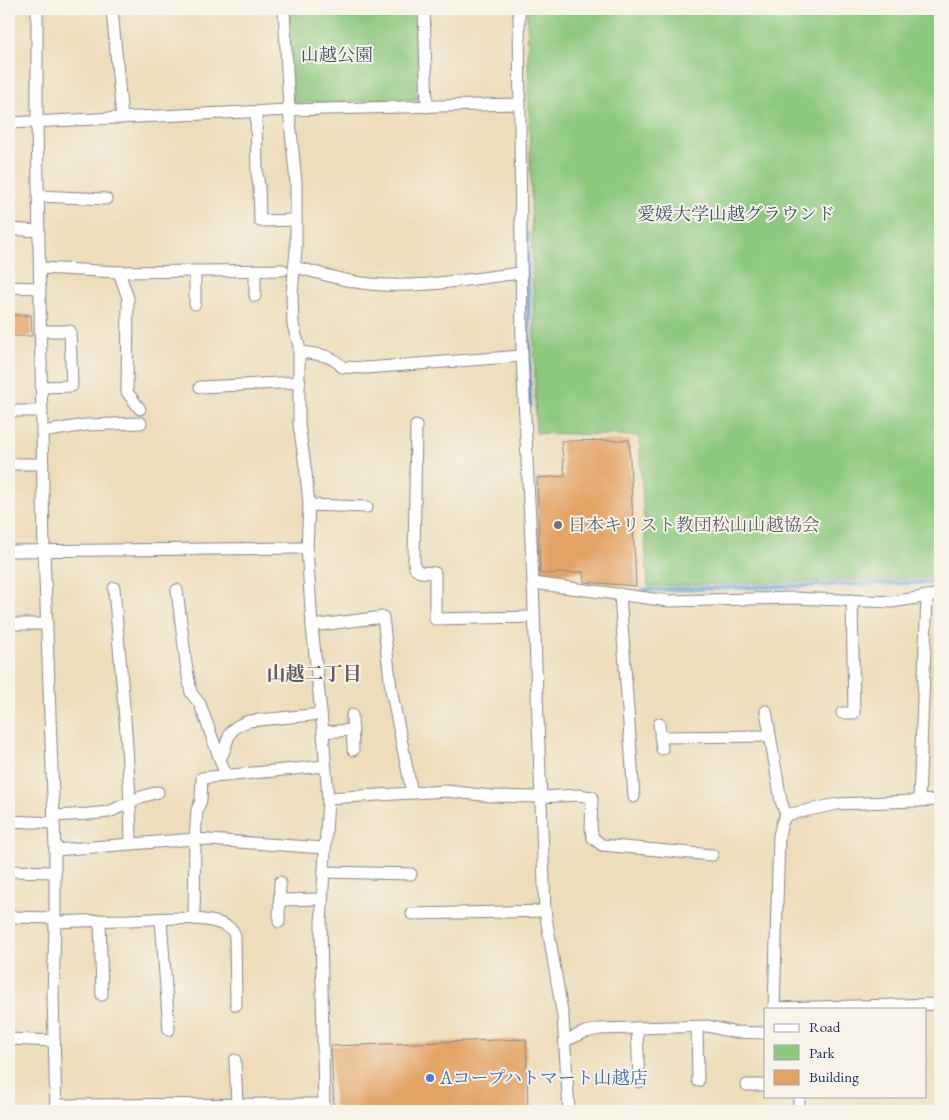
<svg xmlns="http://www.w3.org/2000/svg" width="949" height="1120" font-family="'EB Garamond','Noto Serif JP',serif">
<rect width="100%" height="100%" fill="#f7f3e8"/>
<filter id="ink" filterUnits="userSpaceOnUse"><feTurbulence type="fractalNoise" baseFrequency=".02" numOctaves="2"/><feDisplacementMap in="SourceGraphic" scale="10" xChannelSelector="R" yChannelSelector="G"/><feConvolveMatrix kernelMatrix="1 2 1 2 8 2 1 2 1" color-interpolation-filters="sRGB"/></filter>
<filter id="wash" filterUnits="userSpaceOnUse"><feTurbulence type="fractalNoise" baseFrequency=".0096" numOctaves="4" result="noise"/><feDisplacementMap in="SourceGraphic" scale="20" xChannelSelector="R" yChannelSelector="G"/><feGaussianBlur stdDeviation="1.12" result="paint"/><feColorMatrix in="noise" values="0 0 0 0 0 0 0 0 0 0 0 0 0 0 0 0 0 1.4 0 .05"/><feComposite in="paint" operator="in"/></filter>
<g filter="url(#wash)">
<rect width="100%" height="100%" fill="#edddba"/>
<!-- green -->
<g fill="#8cc87e" stroke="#547c6e">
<path d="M 289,9 L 420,9 L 422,99 L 293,103 Z"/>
<path d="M 527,9 L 940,9 L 940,578 L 648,586 L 639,436 L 536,433 Z"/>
</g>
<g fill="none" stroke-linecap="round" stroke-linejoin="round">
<!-- stream -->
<g stroke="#5ca0d1" stroke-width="4.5">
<path d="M 527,234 L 530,406"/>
<path d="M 644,590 L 940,582"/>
</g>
</g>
<g id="blocks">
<!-- building -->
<g fill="#e3a365">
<path d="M 9,315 L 31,315 L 32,336 L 9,336 Z"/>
<path d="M 629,440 L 636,586 L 584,582 L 583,572 L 540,574 L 537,478 L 565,476 L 561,441 Z"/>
<path d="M 526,1039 L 528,1111 L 334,1111 L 331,1046 Z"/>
</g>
</g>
</g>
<g filter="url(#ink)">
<use href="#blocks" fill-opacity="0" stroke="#84868c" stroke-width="1"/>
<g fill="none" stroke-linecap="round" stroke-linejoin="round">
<defs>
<g id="street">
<path d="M 37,9 L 37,121 L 44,551 L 55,850 L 55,922 L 53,998 L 56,1111"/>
<path d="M 112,9 L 122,118"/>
<path d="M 284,9 L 289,110 L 296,183 L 296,250 L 292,293 L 293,325 L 299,346 L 299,424 L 306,473 L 309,505 L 307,548 L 312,626 L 323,732 L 328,798 L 321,923 L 324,1111"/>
<path d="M 424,9 L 427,107"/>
<path d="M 519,9 L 522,356 L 533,583 L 545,911 L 563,1017 L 569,1111"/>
<path d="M 256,112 L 257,173 L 259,187 L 260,221 L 296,220"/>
<path d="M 9,123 L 289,110 L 520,104"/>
<path d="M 38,196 L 106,199"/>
<path d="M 9,229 L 39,231"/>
<path d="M 294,267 C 317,272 340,280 362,283 C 412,290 470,279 520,273"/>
<path d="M 40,268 L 119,272 L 283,270"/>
<path d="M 195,271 L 195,304"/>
<path d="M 119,272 L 128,298 L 127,392 L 140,409"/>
<path d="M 9,287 L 40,288"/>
<path d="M 255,296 L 255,270"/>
<path d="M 41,331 L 70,331 L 72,386 L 42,387"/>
<path d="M 300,352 C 314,354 332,354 342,367 L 366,368 L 522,356"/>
<path d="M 200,387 L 300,382"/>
<path d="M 9,411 L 42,411"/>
<path d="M 416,426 L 414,562 L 415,568 L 420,572 L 435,573 L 435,619 L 533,617"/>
<path d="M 42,432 L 86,425 L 141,423"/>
<path d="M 9,464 L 43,464"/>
<path d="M 309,505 L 367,507"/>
<path d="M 9,551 L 307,548"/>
<path d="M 533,583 L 669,601 L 792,598 L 892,602 L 940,594"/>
<path d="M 114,588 C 121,673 130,758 131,844"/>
<path d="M 177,590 L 186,663 L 191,693 L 200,704 L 226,776"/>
<path d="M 620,594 L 634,797"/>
<path d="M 9,624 L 47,624"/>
<path d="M 312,626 L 383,617 L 391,689 L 412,793"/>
<path d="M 766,711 L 781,801 L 786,815"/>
<path d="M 842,713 L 854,713 L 852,600"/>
<path d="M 352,715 L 353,750"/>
<path d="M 659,724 L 662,749"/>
<path d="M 323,732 L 353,730"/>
<path d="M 660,737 L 770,736"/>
<path d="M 220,759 C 231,741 223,729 249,721 L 321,714"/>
<path d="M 328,798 L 446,791 L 491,796 L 541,797 L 578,795 L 592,797 L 591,829 L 593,838 L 602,845 L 712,855"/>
<path d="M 919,801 L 927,596"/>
<path d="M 54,816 L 89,814 L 109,812 L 141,797 L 158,792"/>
<path d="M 9,821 L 54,823"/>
<path d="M 55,850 L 195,839 L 325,848"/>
<path d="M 9,871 L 55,872"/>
<path d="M 324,872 L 411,874"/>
<path d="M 280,900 L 322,899"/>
<path d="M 412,914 L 545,911"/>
<path d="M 9,917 L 55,918"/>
<path d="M 161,919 L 169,1030"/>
<path d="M 194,919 L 195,839 L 197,810 L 201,800 L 202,778 L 325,766"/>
<path d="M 100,920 L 102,995"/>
<path d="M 55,922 C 80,921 104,920 129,920 C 154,919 207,914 228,927 C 232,929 234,932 235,936 L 236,1005"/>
<path d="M 279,922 L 280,882"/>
<path d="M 774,1008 L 940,1004"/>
<path d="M 774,1009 L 779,836 L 782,823 L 786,815 L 837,804 L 940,800"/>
<path d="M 697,1027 L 698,1081"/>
<path d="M 637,1028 L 639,1082"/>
<path d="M 9,1039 L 54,1041"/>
<path d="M 565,1041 L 585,1032 L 600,1029 L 708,1026 L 732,1032 L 765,1033"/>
<path d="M 235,1060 L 237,1104"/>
<path d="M 747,1085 L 765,1085"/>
<path d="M 799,1096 L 799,1111"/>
<path d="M 56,1105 L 323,1104"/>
</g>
</defs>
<!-- street casing -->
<use href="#street" stroke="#84868c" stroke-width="13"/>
<!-- street -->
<use href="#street" stroke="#fff" stroke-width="11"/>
</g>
</g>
<!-- markers -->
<circle fill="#6b7280" stroke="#f7f3e8" stroke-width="2" cx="558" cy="525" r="5"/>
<circle fill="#3f7fe0" stroke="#f7f3e8" stroke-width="2" cx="430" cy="1078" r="5"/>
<g text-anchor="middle" stroke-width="4" stroke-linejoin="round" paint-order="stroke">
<!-- park labels -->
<g font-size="18" fill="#375566" stroke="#f7f3e8">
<text x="337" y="61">山越公園</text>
<text x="736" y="220">愛媛大学山越グラウンド</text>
</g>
<!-- worship labels -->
<g font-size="18" fill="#5b616d" stroke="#f7f3e8" text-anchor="start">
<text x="568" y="531">日本キリスト教団松山山越協会</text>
</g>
<!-- shop labels -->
<g font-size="18" fill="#366cbe" stroke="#f7f3e8" text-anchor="start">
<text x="440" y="1084">Aコープハトマート山越店</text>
</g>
<!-- neighbourhood labels -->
<g font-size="19" font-weight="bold" fill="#615860" stroke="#f7f3e8">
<text x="314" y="680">山越二丁目</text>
</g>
</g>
<!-- margin -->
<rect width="949" height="1120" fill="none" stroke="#f7f3e8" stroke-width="30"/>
<!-- legend -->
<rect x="764" y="1008" width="162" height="90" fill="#f7f3e8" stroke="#9fa5b1"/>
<rect x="774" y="1024" width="25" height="8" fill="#ffffff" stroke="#9fa5b1"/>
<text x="809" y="1032" font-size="15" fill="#1b2f5e">Road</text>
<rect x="774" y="1045" width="25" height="15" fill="#8cc87e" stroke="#9fa5b1"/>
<text x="809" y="1058" font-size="15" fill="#1b2f5e">Park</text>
<rect x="774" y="1070" width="25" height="15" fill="#e3a365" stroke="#9fa5b1"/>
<text x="809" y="1082" font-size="15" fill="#1b2f5e">Building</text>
</svg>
